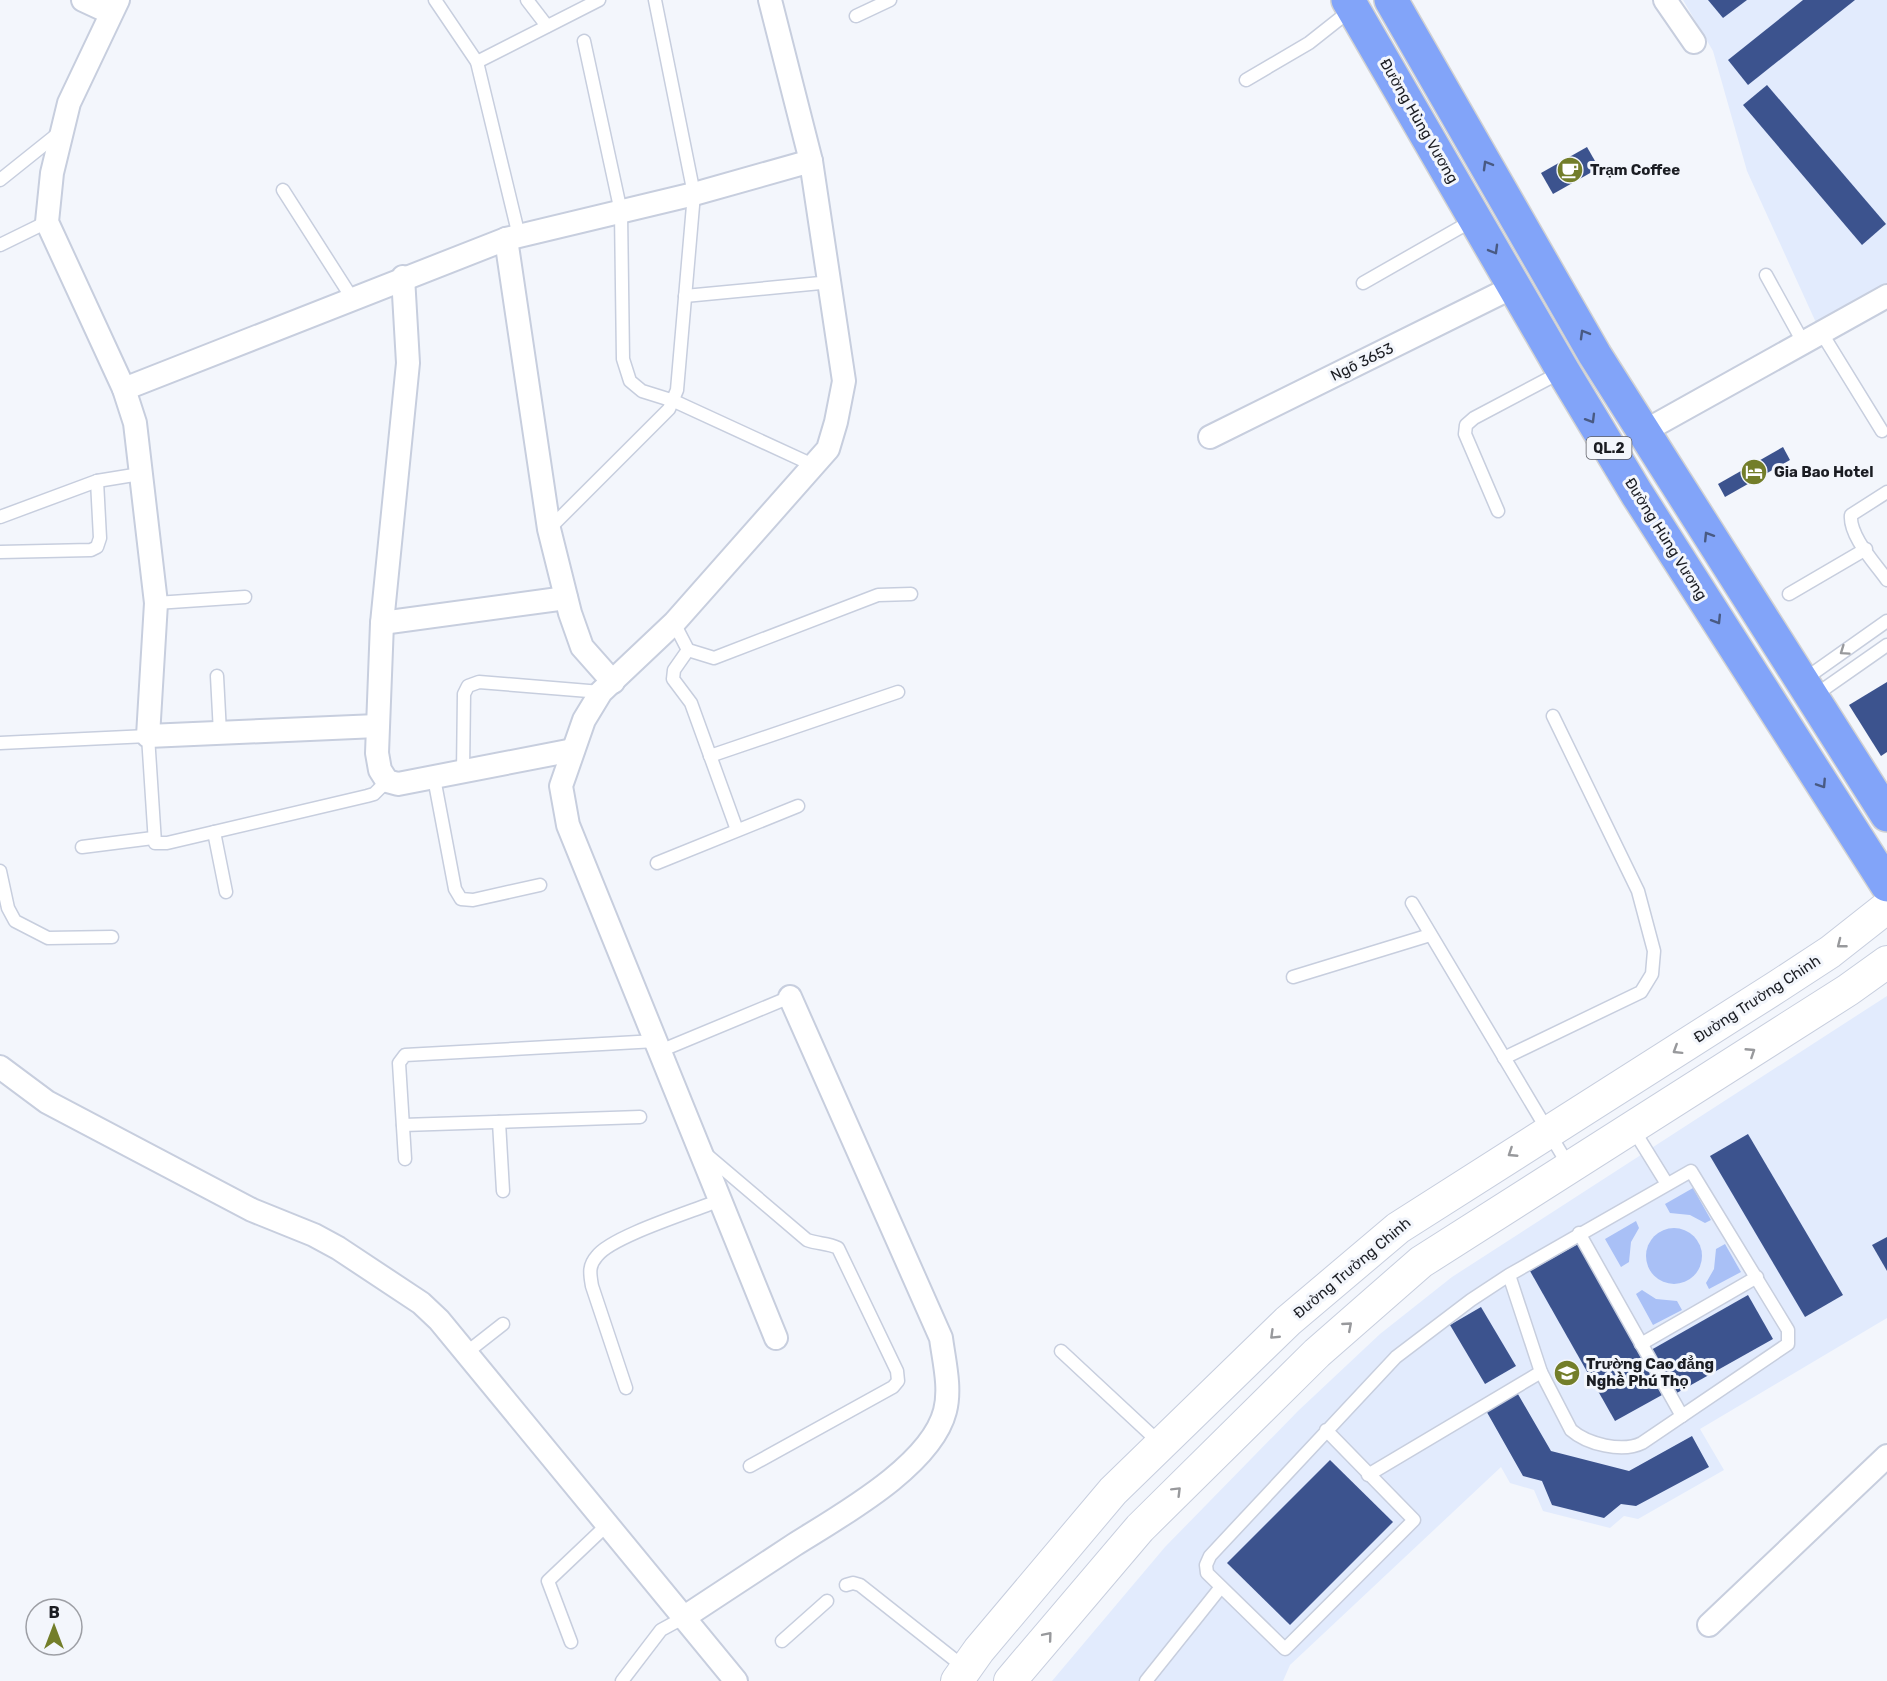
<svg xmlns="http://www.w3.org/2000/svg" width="1887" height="1681" font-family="Rubik,sans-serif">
<rect width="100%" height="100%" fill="#f3f6fc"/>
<!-- built -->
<g fill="#e2ebfd">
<path d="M 1683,0 L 1887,0 L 1887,288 L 1818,327 L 1747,171 L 1713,51 Z"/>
<path d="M 1887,996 L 1887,1318 L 1700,1429 L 1724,1470 L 1638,1519 L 1624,1516 L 1610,1528 L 1543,1511 L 1534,1490 L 1510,1483 L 1501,1467 L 1290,1665 L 1283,1681 L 1052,1681 L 1165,1547 L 1298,1411 L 1380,1334 L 1452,1277 Z"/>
</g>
<!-- forest -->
<g fill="#a9c0f6">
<path d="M 1693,1188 L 1711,1220 L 1705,1223 L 1690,1215 L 1670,1213 L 1665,1204 Z"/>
<path d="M 1636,1221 L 1639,1228 L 1631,1242 L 1629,1262 L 1621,1267 L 1605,1239 Z"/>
<circle cx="1674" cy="1256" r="28"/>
<path d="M 1725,1244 L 1741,1272 L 1709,1289 L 1706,1283 L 1714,1269 L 1716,1249 Z"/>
<path d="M 1642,1290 L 1656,1299 L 1677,1301 L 1682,1310 L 1653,1325 L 1636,1294 Z"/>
</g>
<!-- building -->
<g fill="#3c538e">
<path d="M 1708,0 L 1747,0 L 1723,18 Z"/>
<path d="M 1803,0 L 1855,0 L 1748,85 L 1728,60 Z"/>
<path d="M 1767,85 L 1886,224 L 1862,245 L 1743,105 Z"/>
<path d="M 1587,147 L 1599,168 L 1553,194 L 1541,173 Z"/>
<path d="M 1783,447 L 1790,460 L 1725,497 L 1718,484 Z"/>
<path d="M 1887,682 L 1887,752 L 1881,756 L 1849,705 Z"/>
<path d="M 1748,1134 L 1843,1295 L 1805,1317 L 1710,1156 Z"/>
<path d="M 1887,1237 L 1887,1271 L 1872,1245 Z"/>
<path d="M 1578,1244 L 1662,1395 L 1615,1421 L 1530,1271 Z"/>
<path d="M 1748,1295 L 1773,1339 L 1675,1394 L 1651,1350 Z"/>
<path d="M 1481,1307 L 1516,1366 L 1485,1384 L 1450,1325 Z"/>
<path d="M 1515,1389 L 1551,1451 L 1629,1471 L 1692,1436 L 1709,1467 L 1636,1506 L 1621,1504 L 1604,1518 L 1552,1505 L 1542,1481 L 1523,1476 L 1484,1407 Z"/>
<path d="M 1330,1460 L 1393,1522 L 1290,1625 L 1227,1563 Z"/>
</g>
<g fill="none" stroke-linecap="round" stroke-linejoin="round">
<defs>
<g id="lane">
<path d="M 435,0 L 477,62 L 519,236"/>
<path d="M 527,0 L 547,26"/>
<path d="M 856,16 L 890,0"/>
<path d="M 584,41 L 621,212 L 623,359 L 630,381 L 642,391 L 674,401 L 813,465"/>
<path d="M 477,62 L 599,0"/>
<path d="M 1246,80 L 1309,43 L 1352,9"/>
<path d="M 0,180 L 60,132"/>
<path d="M 283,190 L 352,298"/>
<path d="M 0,245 L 47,222"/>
<path d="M 1766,275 L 1803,342"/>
<path d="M 1363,283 L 1475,219"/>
<path d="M 685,296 L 831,282"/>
<path d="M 1821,332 L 1882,431"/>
<path d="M 1887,492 L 1851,515 C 1849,536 1875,563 1887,580"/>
<path d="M 1498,511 L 1465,434 L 1466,425 L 1474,418 L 1561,372"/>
<path d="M 0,517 L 97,481 L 140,474"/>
<path d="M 549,529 L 669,409 L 677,390 L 694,194 L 655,0"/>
<path d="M 0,552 L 91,550 L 97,547 L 100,538 L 97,481"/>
<path d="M 1789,594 L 1866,549"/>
<path d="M 156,603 L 245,597"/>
<path d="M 674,623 L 688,650 L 714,658 L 878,595 L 911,594"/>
<path d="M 688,650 L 674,670 L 673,679 L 691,703 L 737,830"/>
<path d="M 217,676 L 220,733"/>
<path d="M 1802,681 L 1887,621"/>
<path d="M 1814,696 L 1887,645"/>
<path d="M 0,743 L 148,736 L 155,843 L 167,843 L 214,832 L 226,892"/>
<path d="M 710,756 L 898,692"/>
<path d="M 463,773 L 464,694 L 468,686 L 479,682 L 601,692"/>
<path d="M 434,778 L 455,889 L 461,899 L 473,900 L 540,885"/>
<path d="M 214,832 L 367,796 L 374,794 L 387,781"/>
<path d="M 82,847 L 153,838"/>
<path d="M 657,863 L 798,806"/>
<path d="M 0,871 L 8,908 L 15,921 L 48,938 L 112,937"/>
<path d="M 1412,903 L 1570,1168"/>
<path d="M 1293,977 L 1430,935"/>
<path d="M 660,1051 L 790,997"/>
<path d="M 1504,1058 L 1641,992 L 1652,974 L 1654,951 L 1638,891 L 1553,716"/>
<path d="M 499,1122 L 503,1191"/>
<path d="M 403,1125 L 640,1117"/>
<path d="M 1633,1129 L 1667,1184"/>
<path d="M 707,1155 L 807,1240 C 818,1244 828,1243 838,1248 L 897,1371 L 898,1381 L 893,1387 L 750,1466"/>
<path d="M 405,1159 L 399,1063 L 405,1055 L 656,1041"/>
<path d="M 1579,1233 L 1682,1416"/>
<path d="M 1641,1344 L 1757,1277"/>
<path d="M 1061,1351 L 1161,1444"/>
<path d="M 466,1353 L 503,1324"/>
<path d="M 626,1388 L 592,1286 C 590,1274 588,1266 597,1256 C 612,1236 694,1211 720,1200"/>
<path d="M 1326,1430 L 1414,1520 L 1285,1649 L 1207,1573 L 1206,1565 L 1210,1556 L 1396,1357 L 1471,1300 L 1509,1275 L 1691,1171 L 1788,1330 L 1788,1344 L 1642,1443 C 1622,1453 1587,1444 1571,1430 L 1541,1372 L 1509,1275"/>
<path d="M 1368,1475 L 1541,1372"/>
<path d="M 846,1585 L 853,1583 L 860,1585 L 965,1668"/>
<path d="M 782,1641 L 827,1601"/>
<path d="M 571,1642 L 548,1581 L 607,1525"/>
<path d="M 622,1681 L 661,1630 L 683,1618"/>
<path d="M 1146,1681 L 1221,1587"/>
</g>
<g id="street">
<path d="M 83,0 L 111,13"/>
<path d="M 118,0 L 69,103 L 52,173 L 47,222 L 124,389 L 135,423 L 156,603 L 148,736 L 377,726"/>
<path d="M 770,0 L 811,161 L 844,381 L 836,422 L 828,449 L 674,623 L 601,692 L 584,720 L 561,786 L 568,825 L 776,1338"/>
<path d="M 1665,0 L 1694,42"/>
<path d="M 506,239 L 549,529 L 570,613 L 582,647 L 613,682"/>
<path d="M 403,277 L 408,363 L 382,623 L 377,753 L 380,770 L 387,781 L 398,784 L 573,750"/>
<path d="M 124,389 L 506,239 L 694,194 L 811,161"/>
<path d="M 1643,432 L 1887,296"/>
<path d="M 1210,437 L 1515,286"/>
<path d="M 382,623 L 566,598"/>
<path d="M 0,1067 L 47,1102 L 252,1210 L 314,1235 L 338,1248 L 421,1303 L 439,1320 L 736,1681"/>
<path d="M 683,1618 C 720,1594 757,1569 794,1545 C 840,1516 931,1466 945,1411 C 951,1388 944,1361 941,1338 L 790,997"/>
<path d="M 1709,1625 L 1887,1456"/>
</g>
<g id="secondary">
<path d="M 957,1681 L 979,1650 L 1113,1491 L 1288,1321 L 1398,1228 L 1778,986 L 1830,952 L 1887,907"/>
<path d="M 1010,1681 L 1140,1528 L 1317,1353 L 1421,1262 L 1848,990 L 1887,962"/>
</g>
<g id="highway">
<path d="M 1348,0 L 1563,371 L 1637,494 L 1887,885"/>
<path d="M 1391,0 L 1595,355 L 1887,815"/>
</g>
</defs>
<!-- lane casing -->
<use href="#lane" stroke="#c7cede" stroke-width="15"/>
<!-- street casing -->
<use href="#street" stroke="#c7cede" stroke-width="26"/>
<!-- secondary casing -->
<use href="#secondary" stroke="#c7cede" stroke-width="34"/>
<!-- highway casing -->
<use href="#highway" stroke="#d1d2d3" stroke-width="36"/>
<!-- lane -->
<use href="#lane" stroke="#fff" stroke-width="12"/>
<!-- street -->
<use href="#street" stroke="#fff" stroke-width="22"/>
<!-- secondary -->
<use href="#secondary" stroke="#fff" stroke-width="32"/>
<!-- highway -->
<use href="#highway" stroke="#82a4f9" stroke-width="33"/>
</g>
<!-- one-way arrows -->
<defs><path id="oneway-chevron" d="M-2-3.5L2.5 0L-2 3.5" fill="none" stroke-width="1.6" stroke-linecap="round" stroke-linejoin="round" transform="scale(1.5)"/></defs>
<g stroke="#495a83">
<use href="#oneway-chevron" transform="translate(1487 165) rotate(-120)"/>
<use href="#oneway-chevron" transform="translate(1494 250) rotate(60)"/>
<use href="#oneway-chevron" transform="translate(1584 334) rotate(-120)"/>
<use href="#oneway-chevron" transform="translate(1591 419) rotate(59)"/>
<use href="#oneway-chevron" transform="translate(1708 536) rotate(-122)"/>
<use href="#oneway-chevron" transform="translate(1717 620) rotate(58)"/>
<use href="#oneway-chevron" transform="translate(1822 784) rotate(57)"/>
</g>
<g stroke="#98999c">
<use href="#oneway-chevron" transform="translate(1844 651) rotate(145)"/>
<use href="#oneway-chevron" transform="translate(1841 944) rotate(142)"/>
<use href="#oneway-chevron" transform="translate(1677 1050) rotate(148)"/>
<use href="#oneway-chevron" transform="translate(1751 1052) rotate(-33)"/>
<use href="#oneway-chevron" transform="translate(1512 1153) rotate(147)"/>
<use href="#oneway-chevron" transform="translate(1348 1326) rotate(-41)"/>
<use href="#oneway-chevron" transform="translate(1274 1335) rotate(136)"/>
<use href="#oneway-chevron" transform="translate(1177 1491) rotate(-45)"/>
<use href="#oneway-chevron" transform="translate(1048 1636) rotate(-50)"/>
</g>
<!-- icons -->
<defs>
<symbol id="cafe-disc" viewBox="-11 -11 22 22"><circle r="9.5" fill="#737e2a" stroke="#f3f6fc"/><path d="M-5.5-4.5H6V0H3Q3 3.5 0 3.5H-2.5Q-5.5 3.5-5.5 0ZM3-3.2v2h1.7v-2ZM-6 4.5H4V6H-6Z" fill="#fff"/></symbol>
<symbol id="hotel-disc" viewBox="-11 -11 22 22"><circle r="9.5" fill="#737e2a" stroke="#f3f6fc"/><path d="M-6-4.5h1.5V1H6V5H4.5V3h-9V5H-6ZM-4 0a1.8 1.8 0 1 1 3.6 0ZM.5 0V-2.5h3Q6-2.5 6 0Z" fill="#fff"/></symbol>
<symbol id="university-disc" viewBox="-11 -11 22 22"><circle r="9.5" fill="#737e2a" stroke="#f3f6fc"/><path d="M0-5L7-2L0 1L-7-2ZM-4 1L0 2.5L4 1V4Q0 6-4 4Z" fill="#fff"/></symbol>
</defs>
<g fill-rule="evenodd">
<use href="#cafe-disc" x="1555" y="155" width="30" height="30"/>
<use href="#hotel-disc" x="1739" y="457" width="30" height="30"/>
<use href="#university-disc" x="1552" y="1358" width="30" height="30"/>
</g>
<g text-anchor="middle" stroke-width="6" stroke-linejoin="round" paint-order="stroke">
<!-- shield labels -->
<rect fill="#f3f6fc" stroke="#5c5e64" stroke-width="1.5" x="1586.5" y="437" width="45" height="22" rx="4.5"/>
<g font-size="14" font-weight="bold" fill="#1b1d23">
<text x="1609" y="453">QL.2</text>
</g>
<!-- street labels -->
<g font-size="15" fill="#1b1d23" stroke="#f3f6fc">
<text transform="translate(1419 121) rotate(60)" y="5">Đường Hùng Vương</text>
<text transform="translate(1362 362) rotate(-26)" y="5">Ngõ 3653</text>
<text transform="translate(1666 539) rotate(58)" y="5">Đường Hùng Vương</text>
<text transform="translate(1757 999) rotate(-33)" y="5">Đường Trường Chinh</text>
<text transform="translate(1352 1268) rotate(-40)" y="5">Đường Trường Chinh</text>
</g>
<!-- poi labels -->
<g font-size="15" font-weight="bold" fill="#1b1d23" stroke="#f3f6fc" text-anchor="start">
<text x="1590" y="175">Trạm Coffee</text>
<text x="1774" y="477">Gia Bao Hotel</text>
<text x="1586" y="1369">Trường Cao đẳng<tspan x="1586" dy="17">Nghề Phú Thọ</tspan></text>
</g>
</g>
<!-- north arrow -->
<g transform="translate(54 1627)"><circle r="28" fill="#f3f6fc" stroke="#9d9fa5" stroke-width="1.5"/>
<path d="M0-4.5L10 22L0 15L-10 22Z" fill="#737e2a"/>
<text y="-9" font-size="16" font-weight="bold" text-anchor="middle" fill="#1b1d23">B</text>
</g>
</svg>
